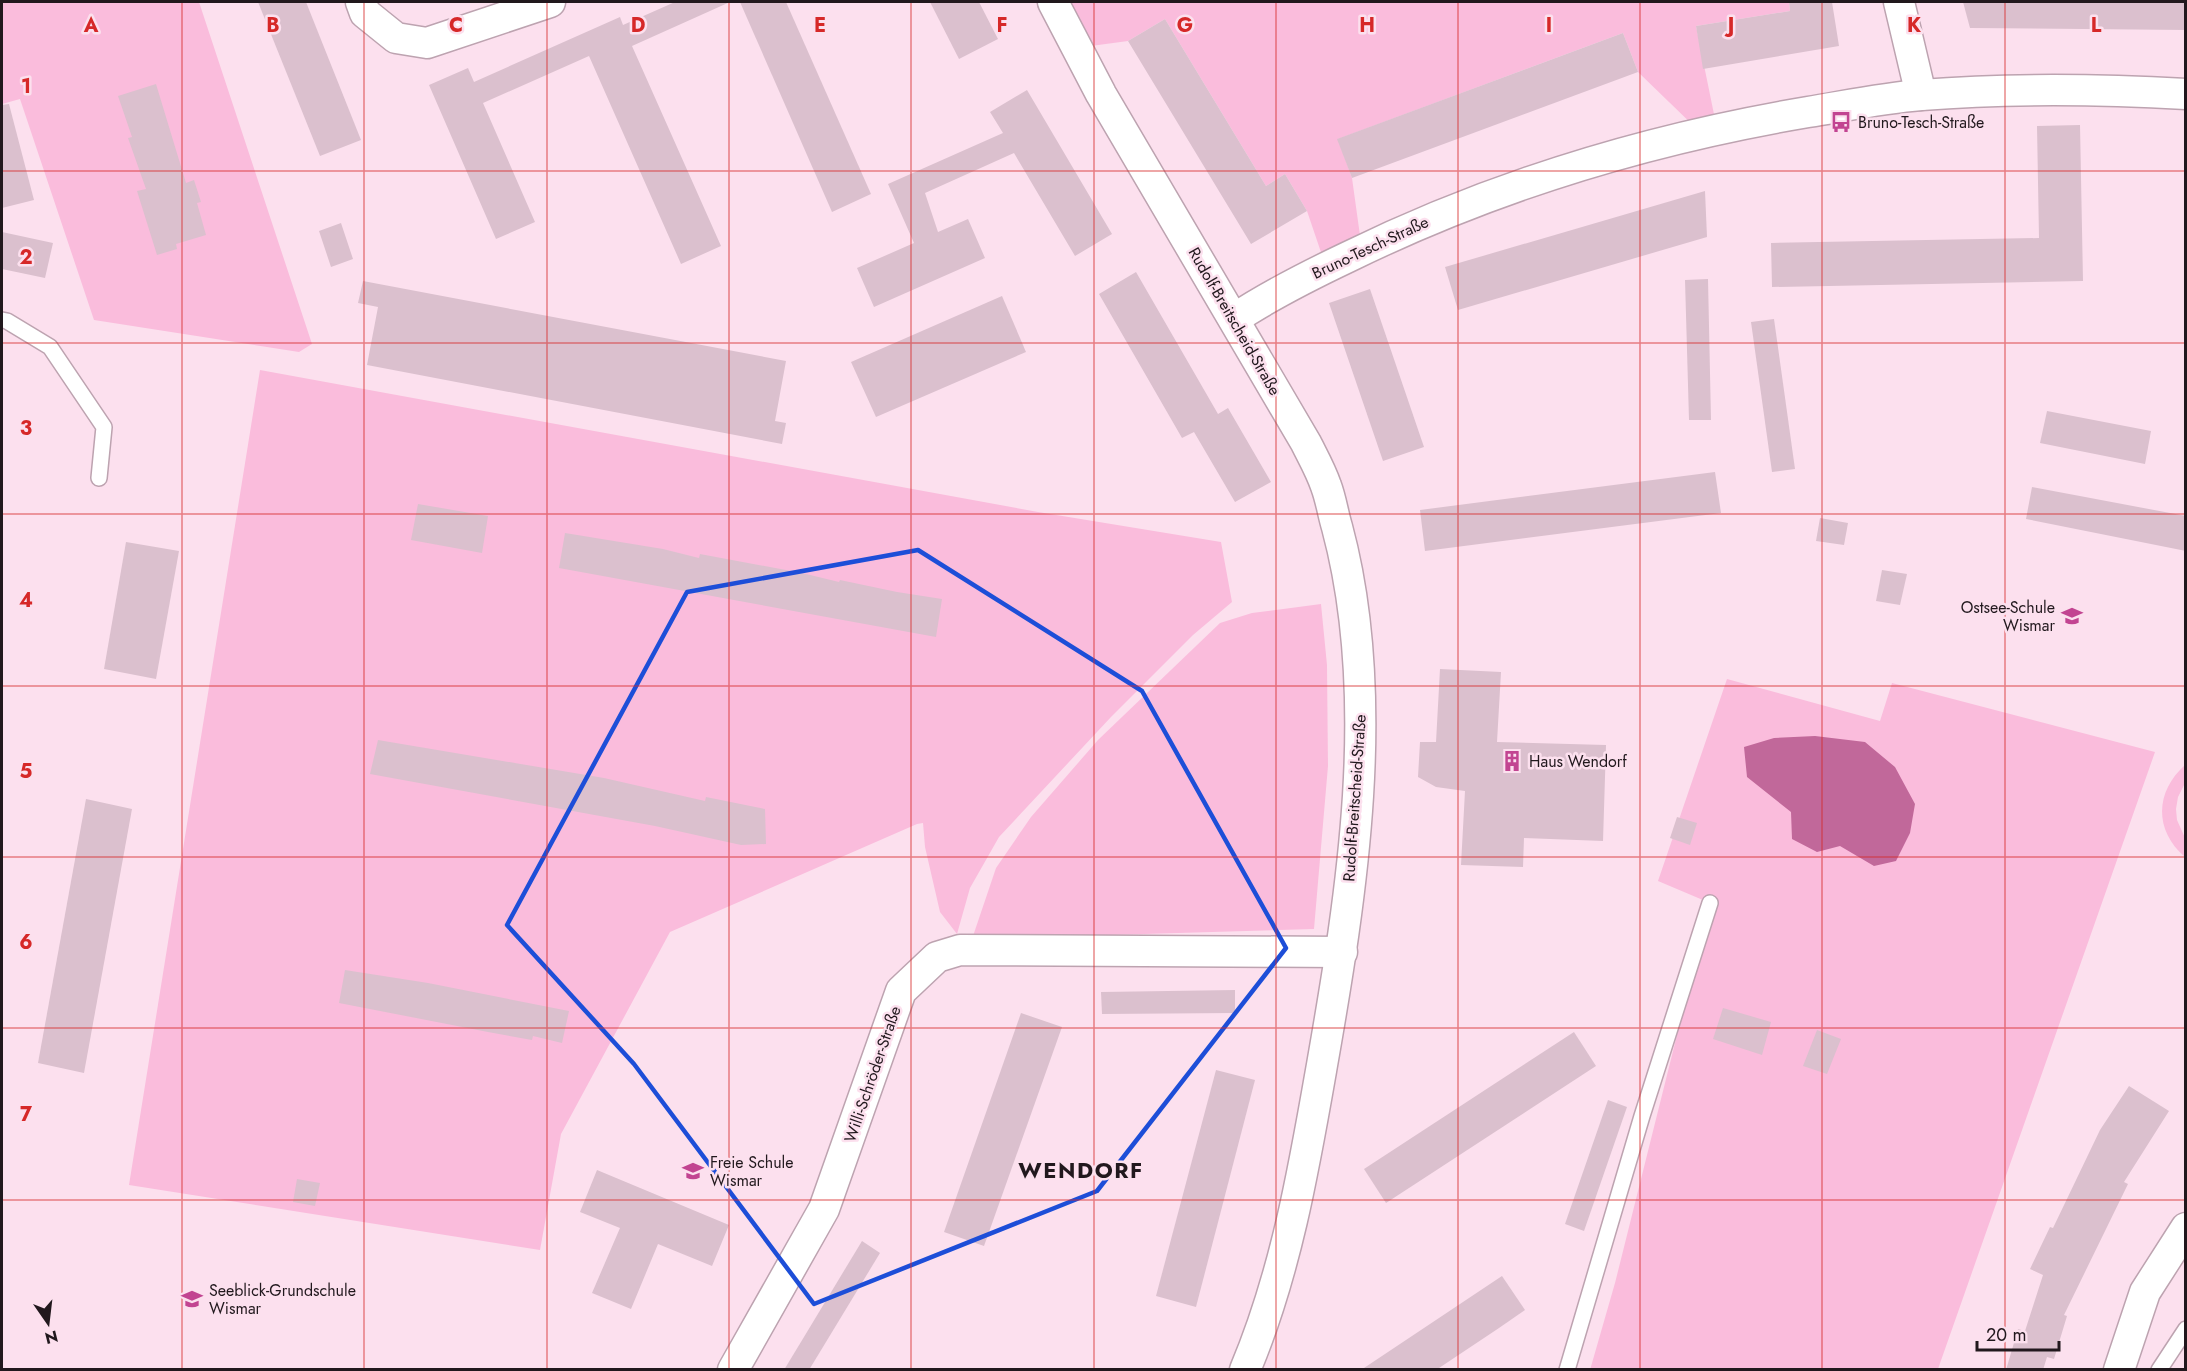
<svg xmlns="http://www.w3.org/2000/svg" width="2187" height="1371" font-family="Jost,sans-serif">
<rect width="100%" height="100%" fill="#fce0ee"/>
<!-- green -->
<g fill="#fabcdc">
<path d="M 2,2 L 199,2 L 312,344 L 299,352 L 94,320 L 20,99 L 2,104 Z"/>
<path d="M 1053,2 L 1789,2 L 1790,11 L 1696,26 L 1717,129 L 1700,132 L 1638,72 L 1623,33 L 1338,139 L 1352,178 L 1362,250 L 1326,267 L 1307,211 L 1285,174 L 1266,186 L 1165,19 L 1128,41 L 1076,48 Z"/>
<path d="M 260,370 L 1038,512 L 1221,542 L 1232,602 L 1193,635 L 1111,717 L 999,837 L 970,888 L 957,934 L 940,912 L 925,847 L 923,823 L 917,824 L 670,932 L 561,1134 L 540,1250 L 129,1185 Z"/>
<path d="M 1321,604 L 1327,665 L 1328,766 L 1314,929 L 972,939 L 996,868 L 1031,817 L 1098,740 L 1220,623 L 1252,613 Z"/>
<path d="M 1727,679 L 1880,721 L 1892,683 L 2155,752 L 1938,1369 L 1590,1370 L 1615,1283 L 1710,903 L 1658,881 Z"/>
<path d="M 2185,765 L 2185,783 L 2178,797 L 2176,809 L 2177,820 L 2185,838 L 2185,857 C 2154,830 2155,792 2185,765 Z"/>
</g>
<!-- water -->
<path fill="#c1689a" d="M 1815,736 L 1865,742 L 1895,767 L 1915,804 L 1910,833 L 1896,861 L 1874,866 L 1840,846 L 1817,852 L 1792,839 L 1791,812 L 1747,777 L 1744,747 L 1774,738 Z"/>
<!-- building -->
<g fill="#dbc0ce">
<path d="M 258,2 L 306,2 L 361,140 L 320,156 Z"/>
<path d="M 675,2 L 730,2 L 632,46 L 721,246 L 681,264 L 589,56 L 483,103 L 535,222 L 496,239 L 429,85 L 468,68 L 474,82 L 620,17 L 623,25 Z"/>
<path d="M 740,2 L 786,2 L 871,194 L 832,212 Z"/>
<path d="M 930,2 L 979,2 L 998,39 L 959,59 Z"/>
<path d="M 1789,2 L 1832,2 L 1839,46 L 1703,69 L 1696,26 L 1790,11 Z"/>
<path d="M 1963,2 L 2186,2 L 2186,30 L 1970,28 Z"/>
<path d="M 1165,19 L 1266,186 L 1285,174 L 1307,211 L 1251,244 L 1128,41 Z"/>
<path d="M 1623,33 L 1638,72 L 1352,178 L 1337,139 Z"/>
<path d="M 156,84 L 186,183 L 194,180 L 201,202 L 197,203 L 206,235 L 176,244 L 177,249 L 157,255 L 137,191 L 146,189 L 128,138 L 132,137 L 118,96 Z"/>
<path d="M 1027,90 L 1112,234 L 1075,256 L 1014,153 L 925,193 L 938,232 L 968,219 L 985,258 L 874,307 L 857,268 L 914,243 L 888,184 L 1003,133 L 990,112 Z"/>
<path d="M 9,104 L 34,200 L 2,208 L 2,105 Z"/>
<path d="M 2080,125 L 2083,281 L 1772,287 L 1771,243 L 2039,238 L 2037,126 Z"/>
<path d="M 1705,191 L 1707,237 L 1458,310 L 1445,267 Z"/>
<path d="M 341,223 L 353,259 L 331,267 L 319,231 Z"/>
<path d="M 2,232 L 53,243 L 45,278 L 2,269 Z"/>
<path d="M 1136,272 L 1218,414 L 1228,408 L 1271,482 L 1235,502 L 1194,432 L 1182,438 L 1099,294 Z"/>
<path d="M 1708,279 L 1711,420 L 1689,420 L 1685,280 Z"/>
<path d="M 363,281 L 786,361 L 775,421 L 786,423 L 782,444 L 367,365 L 378,307 L 358,303 Z"/>
<path d="M 1370,289 L 1424,447 L 1383,461 L 1329,303 Z"/>
<path d="M 1002,296 L 1026,352 L 876,417 L 851,362 Z"/>
<path d="M 1774,319 L 1795,469 L 1772,472 L 1751,322 Z"/>
<path d="M 2047,411 L 2151,431 L 2145,464 L 2040,443 Z"/>
<path d="M 1715,472 L 1721,513 L 1425,551 L 1420,510 Z"/>
<path d="M 2032,487 L 2186,516 L 2186,551 L 2026,519 Z"/>
<path d="M 418,504 L 488,516 L 482,553 L 411,540 Z"/>
<path d="M 1820,518 L 1848,523 L 1844,545 L 1816,541 Z"/>
<path d="M 565,533 L 663,549 L 699,558 L 700,554 L 802,573 L 839,582 L 840,580 L 897,592 L 942,599 L 936,637 L 559,568 Z"/>
<path d="M 126,542 L 179,551 L 156,679 L 104,669 Z"/>
<path d="M 1882,570 L 1907,574 L 1900,605 L 1876,601 Z"/>
<path d="M 1440,669 L 1501,672 L 1497,742 L 1606,745 L 1603,841 L 1524,838 L 1523,867 L 1461,865 L 1465,791 L 1436,787 L 1418,777 L 1420,742 L 1436,742 Z"/>
<path d="M 378,740 L 604,778 L 705,801 L 706,797 L 765,809 L 766,844 L 741,845 L 655,826 L 370,774 Z"/>
<path d="M 86,799 L 132,809 L 84,1073 L 38,1063 Z"/>
<path d="M 1677,817 L 1697,823 L 1690,845 L 1670,838 Z"/>
<path d="M 345,970 L 428,983 L 569,1011 L 562,1043 L 533,1036 L 532,1040 L 488,1032 L 339,1003 Z"/>
<path d="M 1235,990 L 1235,1013 L 1102,1014 L 1101,992 Z"/>
<path d="M 1723,1008 L 1771,1022 L 1762,1055 L 1713,1039 Z"/>
<path d="M 1021,1013 L 1062,1027 L 984,1246 L 944,1232 Z"/>
<path d="M 1817,1030 L 1841,1039 L 1827,1074 L 1803,1066 Z"/>
<path d="M 1574,1032 L 1596,1066 L 1386,1203 L 1364,1169 Z"/>
<path d="M 1216,1070 L 1255,1080 L 1196,1307 L 1156,1296 Z"/>
<path d="M 2129,1086 L 2169,1111 L 2124,1182 L 2128,1184 L 2064,1315 L 2067,1316 L 2054,1359 L 2047,1357 L 2043,1370 L 2006,1370 L 2018,1329 L 2025,1331 L 2043,1275 L 2030,1269 L 2050,1227 L 2053,1228 L 2100,1130 Z"/>
<path d="M 1608,1100 L 1627,1107 L 1584,1231 L 1565,1224 Z"/>
<path d="M 597,1170 L 729,1225 L 712,1266 L 658,1244 L 631,1309 L 592,1293 L 620,1228 L 580,1212 Z"/>
<path d="M 297,1179 L 320,1183 L 315,1206 L 293,1202 Z"/>
<path d="M 862,1241 L 880,1253 L 809,1370 L 784,1370 Z"/>
<path d="M 1502,1276 L 1525,1310 L 1499,1328 L 1436,1370 L 1361,1370 Z"/>
</g>
<g fill="none" stroke-linecap="round" stroke-linejoin="round">
<defs>
<g id="lane">
<path d="M 2,320 L 7,321 L 50,347 L 104,427 L 99,478"/>
<path d="M 1567,1370 L 1642,1116 L 1710,903"/>
<path d="M 2159,1370 L 2186,1329"/>
</g>
<g id="street">
<path d="M 361,2 L 365,13 L 396,38 L 427,43 L 550,2"/>
<path d="M 1053,2 L 1101,94 L 1306,443 C 1313,457 1321,471 1326,486 C 1331,499 1333,514 1337,527 C 1383,698 1352,894 1322,1065 C 1304,1168 1286,1273 1245,1370"/>
<path d="M 1899,2 L 1921,95"/>
<path d="M 1234,319 C 1270,295 1308,276 1348,257 C 1493,186 1648,139 1808,112 C 1845,106 1883,98 1921,95 C 2009,88 2097,89 2186,94"/>
<path d="M 733,1370 L 824,1209 L 901,991 L 937,957 L 960,950 L 1342,952"/>
<path d="M 2119,1370 L 2145,1292 L 2186,1228"/>
</g>
</defs>
<!-- lane casing -->
<use href="#lane" stroke="#bda3b0" stroke-width="18"/>
<!-- street casing -->
<use href="#street" stroke="#bda3b0" stroke-width="33"/>
<!-- lane -->
<use href="#lane" stroke="#fff" stroke-width="15"/>
<!-- street -->
<use href="#street" stroke="#fff" stroke-width="30"/>
</g>
<!-- marked area -->
<path fill="none" stroke="#1d4ed8" stroke-width="4.5" stroke-linejoin="round" d="M 918,550 L 1142,691 L 1286,948 L 1097,1191 L 814,1304 L 634,1064 L 507,925 L 687,592 Z"/>
<!-- grid -->
<path fill="none" stroke="#d62828" stroke-width="1.5" stroke-opacity="0.55" d="M 182,2 L 182,1370M 364,2 L 364,1370M 547,2 L 547,1370M 729,2 L 729,1370M 911,2 L 911,1370M 1094,2 L 1094,1370M 1276,2 L 1276,1370M 1458,2 L 1458,1370M 1640,2 L 1640,1370M 1822,2 L 1822,1370M 2005,2 L 2005,1370M 2,171 L 2186,171M 2,343 L 2186,343M 2,514 L 2186,514M 2,686 L 2186,686M 2,857 L 2186,857M 2,1028 L 2186,1028M 2,1200 L 2186,1200"/>
<!-- icons -->
<defs>
<symbol id="bus-bare" viewBox="-9 -9 18 18"><path d="M-5-6H5V4H4V6H2V4H-2V6H-4V4H-5ZM-3.5-4V0h7V-4ZM-3.5 1.2v1.5H-2V1.2ZM2 1.2v1.5H3.5V1.2Z" fill="#c24491" stroke="#fce0ee" stroke-width="2.5" paint-order="stroke"/></symbol>
<symbol id="school-bare" viewBox="-9 -9 18 18"><path d="M0-5L7-2L0 1L-7-2ZM-4 1L0 2.5L4 1V4Q0 6-4 4Z" fill="#c24491" stroke="#fce0ee" stroke-width="2.5" paint-order="stroke"/></symbol>
<symbol id="building-bare" viewBox="-9 -9 18 18"><path d="M-4-6H4V6H1V3H-1V6H-4ZM-2.5-4.3h1.7v1.8h-1.7ZM.8-4.3h1.7v1.8H.8ZM-2.5-1h1.7V.8h-1.7ZM.8-1h1.7V.8H.8Z" fill="#c24491" stroke="#fce0ee" stroke-width="2.5" paint-order="stroke"/></symbol>
</defs>
<g fill-rule="evenodd">
<use href="#bus-bare" x="1826" y="107" width="30" height="30"/>
<use href="#school-bare" x="2057" y="601" width="30" height="30"/>
<use href="#building-bare" x="1497" y="746" width="30" height="30"/>
<use href="#school-bare" x="678" y="1156" width="30" height="30"/>
<use href="#school-bare" x="177" y="1284" width="30" height="30"/>
</g>
<g text-anchor="middle" stroke-width="5" stroke-linejoin="round" paint-order="stroke">
<!-- poi labels -->
<g font-size="16" fill="#21181d" stroke="#fce0ee" text-anchor="start">
<text x="1858" y="128">Bruno-Tesch-Straße</text>
<text x="2055" y="613" text-anchor="end">Ostsee-Schule<tspan x="2055" dy="18">Wismar</tspan></text>
<text x="1529" y="767">Haus Wendorf</text>
<text x="710" y="1168">Freie Schule<tspan x="710" dy="18">Wismar</tspan></text>
<text x="209" y="1296">Seeblick-Grundschule<tspan x="209" dy="18">Wismar</tspan></text>
</g>
<!-- street labels -->
<g font-size="16" fill="#21181d" stroke="#fce0ee">
<text transform="translate(1370 247) rotate(-25)" y="6">Bruno-Tesch-Straße</text>
<text transform="translate(1235 321) rotate(60)" y="6">Rudolf-Breitscheid-Straße</text>
<text transform="translate(1354 798) rotate(-86)" y="6">Rudolf-Breitscheid-Straße</text>
<text transform="translate(872 1074) rotate(-71)" y="6">Willi-Schröder-Straße</text>
</g>
<!-- district labels -->
<g font-size="22" font-weight="bold" letter-spacing="1.5" fill="#21181d" stroke="#fce0ee">
<text x="1081" y="1178">WENDORF</text>
</g>
</g>
<g font-size="20" text-anchor="middle" font-weight="bold" fill="#d62828" stroke="#fce0ee" stroke-width="5" stroke-linejoin="round" paint-order="stroke">
<text x="91" y="32">A</text>
<text x="273" y="32">B</text>
<text x="456" y="32">C</text>
<text x="638" y="32">D</text>
<text x="820" y="32">E</text>
<text x="1002" y="32">F</text>
<text x="1185" y="32">G</text>
<text x="1367" y="32">H</text>
<text x="1549" y="32">I</text>
<text x="1731" y="32">J</text>
<text x="1914" y="32">K</text>
<text x="2096" y="32">L</text>
<text x="26" y="93">1</text>
<text x="26" y="264">2</text>
<text x="26" y="435">3</text>
<text x="26" y="607">4</text>
<text x="26" y="778">5</text>
<text x="26" y="949">6</text>
<text x="26" y="1121">7</text>
</g>
<!-- border -->
<rect width="2187" height="1371" fill="none" stroke="#21181d" stroke-width="6"/>
<!-- north arrow -->
<g transform="translate(48 1323) rotate(166)" stroke="#fce0ee" stroke-width="4.5" paint-order="stroke">
<path d="M0-4.5L10 22L0 15L-10 22Z" fill="#21181d"/>
<text y="-9" font-size="16" font-weight="bold" text-anchor="middle" fill="#21181d">N</text>
</g>
<!-- scale -->
<path d="M1977 1341v9h82v-9" fill="none" stroke="#21181d" stroke-width="3"/>
<text x="1986" y="1341" font-size="18" fill="#21181d" stroke="#fce0ee" stroke-width="4.5" paint-order="stroke">20 m</text>
</svg>
